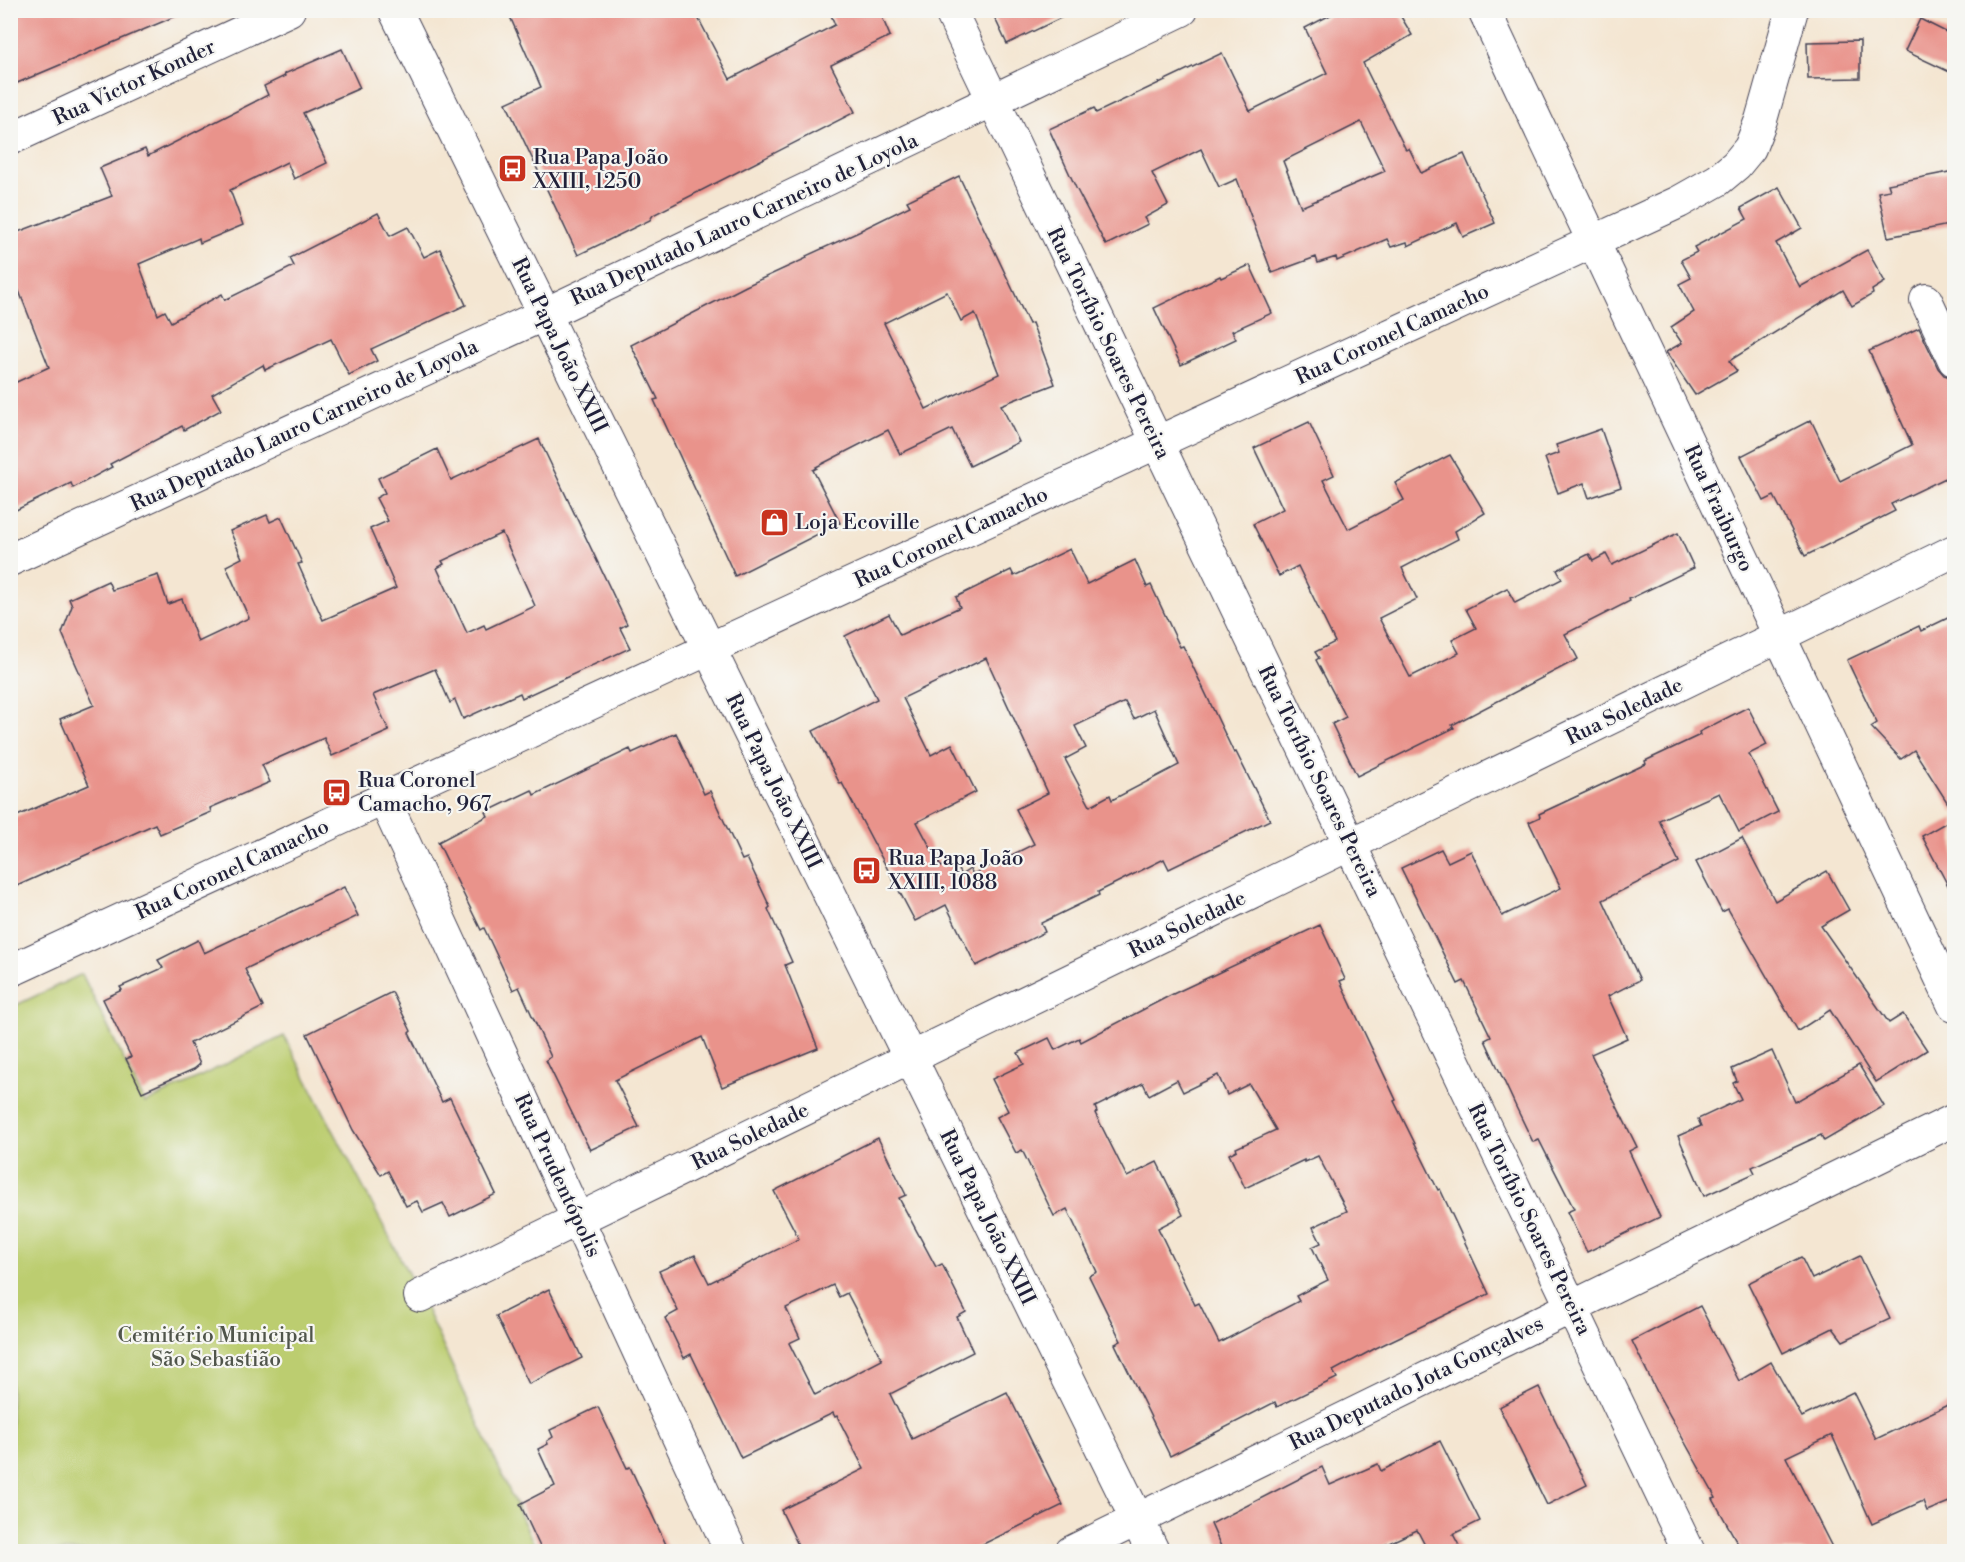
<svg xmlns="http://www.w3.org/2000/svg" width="1965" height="1562" font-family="'Libre Bodoni',serif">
<rect width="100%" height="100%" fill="#f6f6f2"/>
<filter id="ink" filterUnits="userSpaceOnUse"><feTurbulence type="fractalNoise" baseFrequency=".0167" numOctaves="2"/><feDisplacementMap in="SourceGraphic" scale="12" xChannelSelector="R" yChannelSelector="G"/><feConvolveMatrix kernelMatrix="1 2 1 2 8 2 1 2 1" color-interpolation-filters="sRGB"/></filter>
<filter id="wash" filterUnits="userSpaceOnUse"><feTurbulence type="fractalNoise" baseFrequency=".008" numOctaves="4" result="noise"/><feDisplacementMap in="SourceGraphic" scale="24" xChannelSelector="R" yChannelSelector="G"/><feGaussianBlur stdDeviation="1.35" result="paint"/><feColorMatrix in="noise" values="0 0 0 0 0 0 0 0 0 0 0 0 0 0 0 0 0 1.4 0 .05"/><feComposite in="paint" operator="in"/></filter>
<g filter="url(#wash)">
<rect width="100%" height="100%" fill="#f4e6d2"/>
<!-- green -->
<path fill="#bccd70" stroke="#6f7856" stroke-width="1.5" d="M 82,974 L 145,1103 L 284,1036 L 420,1296 L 537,1551 L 11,1551 L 10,1008 Z"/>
<g id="blocks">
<!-- building -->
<g fill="#e9938b" fill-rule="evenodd">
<path d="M 10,10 L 188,10 L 188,11 L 10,86 Z"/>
<path d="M 507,10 L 694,10 L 730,79 L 835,25 L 829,10 L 879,10 L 890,36 L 831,65 L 855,112 L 653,215 L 650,220 L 578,255 L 506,103 L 541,87 Z"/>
<path d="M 991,10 L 1077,10 L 1007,44 Z"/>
<path d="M 1340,10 L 1397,10 L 1412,35 L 1363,63 L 1406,150 L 1409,148 L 1421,173 L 1464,154 L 1495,223 L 1463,237 L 1457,223 L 1408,246 L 1407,242 L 1391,247 L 1387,239 L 1337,261 L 1336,257 L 1318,263 L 1316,257 L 1272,273 L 1237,179 L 1219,187 L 1201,149 L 1152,173 L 1168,205 L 1144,218 L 1148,224 L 1106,245 L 1076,188 L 1049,129 L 1094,108 L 1096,113 L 1222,53 L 1250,111 L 1327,73 L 1305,28 ZM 1361,122 L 1385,171 L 1301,207 L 1283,161 Z"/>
<path d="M 1920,19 L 1954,36 L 1954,74 L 1905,51 Z"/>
<path d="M 1860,41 L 1860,78 L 1808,79 L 1807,42 Z"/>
<path d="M 342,49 L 360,88 L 303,113 L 327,163 L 294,179 L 287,162 L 230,190 L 243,225 L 200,243 L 199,238 L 139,264 L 158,315 L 165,311 L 171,322 L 222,294 L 225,300 L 294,266 L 290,258 L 378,213 L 390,236 L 408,227 L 424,257 L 440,249 L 466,305 L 371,349 L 377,361 L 349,375 L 331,339 L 265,370 L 263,365 L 212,394 L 221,410 L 184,430 L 182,426 L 110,464 L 112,467 L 73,488 L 71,483 L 10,513 L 10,385 L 49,367 L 10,268 L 10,235 L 112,196 L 100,168 L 145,149 L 148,156 L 268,95 L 264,86 L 285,76 L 284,74 Z"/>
<path d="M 1954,171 L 1954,224 L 1888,237 L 1878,192 L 1890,190 L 1888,184 Z"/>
<path d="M 959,176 L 1029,324 L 1032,323 L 1055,384 L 1001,405 L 1019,442 L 970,466 L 952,429 L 900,454 L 888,430 L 816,467 L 817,468 L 813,470 L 840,523 L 735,576 L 654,400 L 658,399 L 631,345 L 746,286 L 807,258 L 806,256 L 861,231 L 861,230 L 910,206 L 907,201 ZM 947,292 L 961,321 L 975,313 L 999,374 L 926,409 L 884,323 Z"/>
<path d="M 1779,187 L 1802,228 L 1776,243 L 1800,287 L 1867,250 L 1885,282 L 1872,290 L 1873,294 L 1852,306 L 1843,290 L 1729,361 L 1737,371 L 1695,395 L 1666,352 L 1682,343 L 1671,327 L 1694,312 L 1679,284 L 1691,278 L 1681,260 L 1697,252 L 1694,247 L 1747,219 L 1741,208 Z"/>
<path d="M 1250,265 L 1272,313 L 1232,331 L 1236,339 L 1181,365 L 1154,308 L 1220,276 L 1221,278 Z"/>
<path d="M 1919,328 L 1938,368 L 1944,375 L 1954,378 L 1954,474 L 1891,504 L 1895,511 L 1805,556 L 1774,496 L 1764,501 L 1741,456 L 1811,420 L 1840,481 L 1912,445 L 1869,351 Z"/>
<path d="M 1309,422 L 1334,475 L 1323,480 L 1348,529 L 1404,500 L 1395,483 L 1450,455 L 1485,513 L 1455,531 L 1458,539 L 1402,568 L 1417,599 L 1379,618 L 1410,677 L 1459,653 L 1452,640 L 1476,628 L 1466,609 L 1507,588 L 1515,603 L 1562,579 L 1557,570 L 1589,554 L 1593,561 L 1606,554 L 1612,565 L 1678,533 L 1694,568 L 1629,599 L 1630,601 L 1565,634 L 1578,659 L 1452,725 L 1454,728 L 1357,776 L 1332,724 L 1346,717 L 1316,660 L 1319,658 L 1315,652 L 1335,642 L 1298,566 L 1279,576 L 1253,524 L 1283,509 L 1254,448 Z"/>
<path d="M 1601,429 L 1621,487 L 1589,498 L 1584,483 L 1558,493 L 1545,458 L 1559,453 L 1556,445 Z"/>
<path d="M 539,439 L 627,624 L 620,628 L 630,648 L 522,698 L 520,693 L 463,719 L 455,700 L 450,703 L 435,669 L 373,695 L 389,731 L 332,756 L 324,738 L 262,765 L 270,782 L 210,808 L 211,812 L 160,834 L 155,824 L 10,889 L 10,819 L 89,785 L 60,719 L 94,705 L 62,633 L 72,606 L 69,599 L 108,581 L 112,590 L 158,575 L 168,604 L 182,599 L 198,642 L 249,618 L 226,566 L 242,558 L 230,531 L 267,515 L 270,522 L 281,517 L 302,563 L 298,564 L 323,620 L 396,588 L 370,529 L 388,521 L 376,498 L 385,493 L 378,478 L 437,449 L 451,480 ZM 502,533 L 535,606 L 486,629 L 484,625 L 467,633 L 437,568 L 444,564 L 442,561 Z"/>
<path d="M 1070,549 L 1087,584 L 1135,560 L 1147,587 L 1151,585 L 1180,647 L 1183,646 L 1234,753 L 1236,752 L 1270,820 L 1169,869 L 1164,859 L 1098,892 L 1099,895 L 1041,923 L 1045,932 L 976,966 L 946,905 L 915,921 L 842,783 L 840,784 L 813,731 L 877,699 L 845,636 L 889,614 L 900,635 L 960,607 L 956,597 L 1011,570 L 1014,576 ZM 986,658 L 1048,793 L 1016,809 L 1034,844 L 973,874 L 970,869 L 961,875 L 953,861 L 941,867 L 917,822 L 976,792 L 952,744 L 931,755 L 903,698 ZM 1125,702 L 1134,719 L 1154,709 L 1179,765 L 1112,800 L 1110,795 L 1090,806 L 1065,759 L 1086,748 L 1075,726 Z"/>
<path d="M 1954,615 L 1954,813 L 1914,750 L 1901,759 L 1871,727 L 1877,723 L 1847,660 L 1919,626 L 1921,631 Z"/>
<path d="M 1748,707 L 1767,745 L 1749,754 L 1778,812 L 1739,832 L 1719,793 L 1659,820 L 1679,862 L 1603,900 L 1640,980 L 1608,996 L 1627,1038 L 1591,1054 L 1637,1147 L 1629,1151 L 1660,1217 L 1587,1252 L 1567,1212 L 1574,1209 L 1539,1140 L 1533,1142 L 1517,1109 L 1485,1040 L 1491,1037 L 1464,981 L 1458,984 L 1401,868 L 1441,849 L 1448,862 L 1471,851 L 1502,916 L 1561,888 L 1529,822 L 1540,817 L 1539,814 L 1646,764 L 1645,761 L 1700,735 L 1699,732 Z"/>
<path d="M 676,733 L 704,794 L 710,791 L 742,860 L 747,858 L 770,907 L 768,909 L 792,962 L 785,965 L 818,1048 L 722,1087 L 702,1037 L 615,1080 L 639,1127 L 590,1150 L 546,1060 L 551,1057 L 519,987 L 513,990 L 484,928 L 481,930 L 438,842 L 488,816 L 486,812 L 532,790 L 534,795 L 630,749 L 632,753 Z"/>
<path d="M 1954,818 L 1954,897 L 1922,836 Z"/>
<path d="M 1742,838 L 1775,901 L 1827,871 L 1849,910 L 1821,926 L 1889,1023 L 1903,1014 L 1927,1050 L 1876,1082 L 1830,1010 L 1798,1031 L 1728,909 L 1722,912 L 1696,862 Z"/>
<path d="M 344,887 L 358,916 L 245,969 L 263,1007 L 190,1043 L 200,1064 L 194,1069 L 142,1092 L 126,1059 L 131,1057 L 103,999 L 122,990 L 120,987 L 163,968 L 158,960 L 198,940 L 204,953 Z"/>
<path d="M 1320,925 L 1345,979 L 1340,981 L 1396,1100 L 1394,1101 L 1438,1190 L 1440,1189 L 1489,1294 L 1376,1348 L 1333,1371 L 1337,1378 L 1277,1407 L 1275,1402 L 1170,1456 L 1115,1344 L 1121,1341 L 1089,1276 L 1097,1272 L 1067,1209 L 1054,1216 L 1022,1150 L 1016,1153 L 997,1117 L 1008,1111 L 992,1079 L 1024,1064 L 1018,1053 L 1049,1038 L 1055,1050 L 1079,1038 L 1081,1042 L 1173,994 ZM 1218,1075 L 1227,1095 L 1249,1084 L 1276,1130 L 1236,1148 L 1237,1150 L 1229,1154 L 1245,1188 L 1304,1160 L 1304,1162 L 1318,1156 L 1347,1211 L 1313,1227 L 1321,1243 L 1312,1247 L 1328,1280 L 1296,1296 L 1299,1301 L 1219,1343 L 1199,1303 L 1195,1305 L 1158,1228 L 1183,1215 L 1157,1162 L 1127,1177 L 1095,1113 L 1097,1112 L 1095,1107 L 1143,1083 L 1149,1095 L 1177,1080 L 1183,1092 Z"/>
<path d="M 392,992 L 411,1031 L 409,1033 L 442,1102 L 450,1098 L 496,1194 L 450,1217 L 443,1203 L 423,1212 L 417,1201 L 406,1206 L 388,1171 L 381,1175 L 353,1130 L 307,1034 Z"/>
<path d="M 1772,1051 L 1795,1102 L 1859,1065 L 1884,1106 L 1824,1141 L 1821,1135 L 1752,1167 L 1755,1173 L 1704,1196 L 1678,1136 L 1701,1126 L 1698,1119 L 1741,1099 L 1733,1083 L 1737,1081 L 1732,1069 Z"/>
<path d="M 878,1138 L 906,1195 L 899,1198 L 936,1267 L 942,1264 L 966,1312 L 957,1317 L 973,1352 L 890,1394 L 912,1439 L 1007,1392 L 1063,1505 L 969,1551 L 801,1551 L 781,1510 L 864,1469 L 837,1416 L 835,1417 L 833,1413 L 741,1458 L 691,1354 L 684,1358 L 665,1318 L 678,1311 L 659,1271 L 695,1255 L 709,1283 L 799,1239 L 774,1191 ZM 833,1285 L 839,1297 L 847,1293 L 882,1360 L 815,1395 L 789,1343 L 800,1338 L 786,1308 Z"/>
<path d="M 1860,1256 L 1890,1319 L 1843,1341 L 1833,1328 L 1783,1353 L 1748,1283 L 1801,1257 L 1812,1279 Z"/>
<path d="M 549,1289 L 582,1358 L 529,1384 L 496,1316 Z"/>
<path d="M 1700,1306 L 1739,1381 L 1771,1362 L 1802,1417 L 1853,1392 L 1876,1439 L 1954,1402 L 1954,1500 L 1927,1511 L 1923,1501 L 1872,1524 L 1832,1435 L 1786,1457 L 1834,1551 L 1742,1551 L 1713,1499 L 1716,1498 L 1659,1396 L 1632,1341 Z"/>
<path d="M 1539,1387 L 1587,1485 L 1547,1505 L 1499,1407 Z"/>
<path d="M 598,1407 L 627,1468 L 630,1467 L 669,1551 L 542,1551 L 520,1504 L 555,1486 L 538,1449 L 548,1444 L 547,1441 L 553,1437 L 550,1430 Z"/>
<path d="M 1440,1441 L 1480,1521 L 1453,1534 L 1462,1551 L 1428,1551 L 1417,1530 L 1372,1551 L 1223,1551 L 1211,1524 L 1322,1467 L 1330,1485 L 1378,1464 L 1381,1471 Z"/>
</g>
</g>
</g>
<g filter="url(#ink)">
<use href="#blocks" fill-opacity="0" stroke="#423f52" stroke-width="1.5"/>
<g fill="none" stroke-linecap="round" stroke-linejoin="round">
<defs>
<g id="street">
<path d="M 950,10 L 1689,1552"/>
<path d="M 1484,10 L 1954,1006"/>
<path d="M 10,139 L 289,10"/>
<path d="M 1926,300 L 1954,360"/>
<path d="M 10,560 L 545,314 L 1182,10"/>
<path d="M 384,799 L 731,1552"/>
<path d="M 10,971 L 1679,202 L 1718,180 L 1736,165 L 1750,148 L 1761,120 L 1792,10"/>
<path d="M 420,1296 L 1954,551"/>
<path d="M 1071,1552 L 1954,1120"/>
</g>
<path id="primary" d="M 395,10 L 1153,1552"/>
</defs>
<!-- street casing -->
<use href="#street" stroke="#423f52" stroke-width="34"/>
<!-- primary casing -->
<use href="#primary" stroke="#423f52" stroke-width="35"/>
<!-- street -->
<use href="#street" stroke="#fff" stroke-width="32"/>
<!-- primary -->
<use href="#primary" stroke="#fff" stroke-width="33"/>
</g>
</g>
<!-- icons -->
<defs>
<symbol id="bus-square" viewBox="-11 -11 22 22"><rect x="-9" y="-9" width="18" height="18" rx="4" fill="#c8321e" stroke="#f6f6f2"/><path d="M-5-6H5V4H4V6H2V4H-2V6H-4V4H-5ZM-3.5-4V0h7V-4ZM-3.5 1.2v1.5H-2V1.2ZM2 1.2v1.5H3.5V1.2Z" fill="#fff"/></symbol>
<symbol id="shop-square" viewBox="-11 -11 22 22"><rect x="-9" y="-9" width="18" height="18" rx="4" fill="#c8321e" stroke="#f6f6f2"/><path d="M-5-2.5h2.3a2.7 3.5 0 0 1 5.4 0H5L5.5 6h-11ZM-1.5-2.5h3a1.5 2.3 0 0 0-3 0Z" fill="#fff"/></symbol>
</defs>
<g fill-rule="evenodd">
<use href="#bus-square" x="496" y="152" width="33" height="33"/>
<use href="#shop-square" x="758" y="506" width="33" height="33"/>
<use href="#bus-square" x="320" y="776" width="33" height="33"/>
<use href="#bus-square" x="850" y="854" width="33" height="33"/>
</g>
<g text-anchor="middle" stroke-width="4.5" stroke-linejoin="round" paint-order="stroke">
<!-- street labels -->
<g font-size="21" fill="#22223b" stroke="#f6f6f2">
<text transform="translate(134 82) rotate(-25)" y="7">Rua Victor Konder</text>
<text transform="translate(744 219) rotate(-25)" y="7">Rua Deputado Lauro Carneiro de Loyola</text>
<text transform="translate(1392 334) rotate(-25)" y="7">Rua Coronel Camacho</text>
<text transform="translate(1109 343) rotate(64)" y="7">Rua Toríbio Soares Pereira</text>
<text transform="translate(560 345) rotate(64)" y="7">Rua Papa João XXIII</text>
<text transform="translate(304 425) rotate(-25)" y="7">Rua Deputado Lauro Carneiro de Loyola</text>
<text transform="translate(1719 508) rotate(65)" y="7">Rua Fraiburgo</text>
<text transform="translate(951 537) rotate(-25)" y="7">Rua Coronel Camacho</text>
<text transform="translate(1624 711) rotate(-26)" y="7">Rua Soledade</text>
<text transform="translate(774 781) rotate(64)" y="7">Rua Papa João XXIII</text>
<text transform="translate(1320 781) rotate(64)" y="7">Rua Toríbio Soares Pereira</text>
<text transform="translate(232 869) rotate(-25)" y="7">Rua Coronel Camacho</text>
<text transform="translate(1187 924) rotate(-26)" y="7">Rua Soledade</text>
<text transform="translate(750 1136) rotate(-26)" y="7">Rua Soledade</text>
<text transform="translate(558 1175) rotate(65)" y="7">Rua Prudentópolis</text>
<text transform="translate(988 1217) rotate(64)" y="7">Rua Papa João XXIII</text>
<text transform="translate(1530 1219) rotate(64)" y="7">Rua Toríbio Soares Pereira</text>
<text transform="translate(1416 1383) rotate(-26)" y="7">Rua Deputado Jota Gonçalves</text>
</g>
<!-- poi labels -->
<g font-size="21" fill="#22223b" stroke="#f6f6f2" text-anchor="start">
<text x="533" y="164">Rua Papa João<tspan x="533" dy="24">XXIII, 1250</tspan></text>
<text x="795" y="529">Loja Ecoville</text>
<text x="358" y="787">Rua Coronel<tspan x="358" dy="24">Camacho, 967</tspan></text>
<text x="888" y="865">Rua Papa João<tspan x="888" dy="24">XXIII, 1088</tspan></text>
</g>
<!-- park labels -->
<g font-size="21" fill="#50554b" stroke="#f6f6f2">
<text x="216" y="1342">Cemitério Municipal<tspan x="216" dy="24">São Sebastião</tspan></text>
</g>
</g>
<!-- margin -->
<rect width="1965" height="1562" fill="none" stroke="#f6f6f2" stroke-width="36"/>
</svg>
